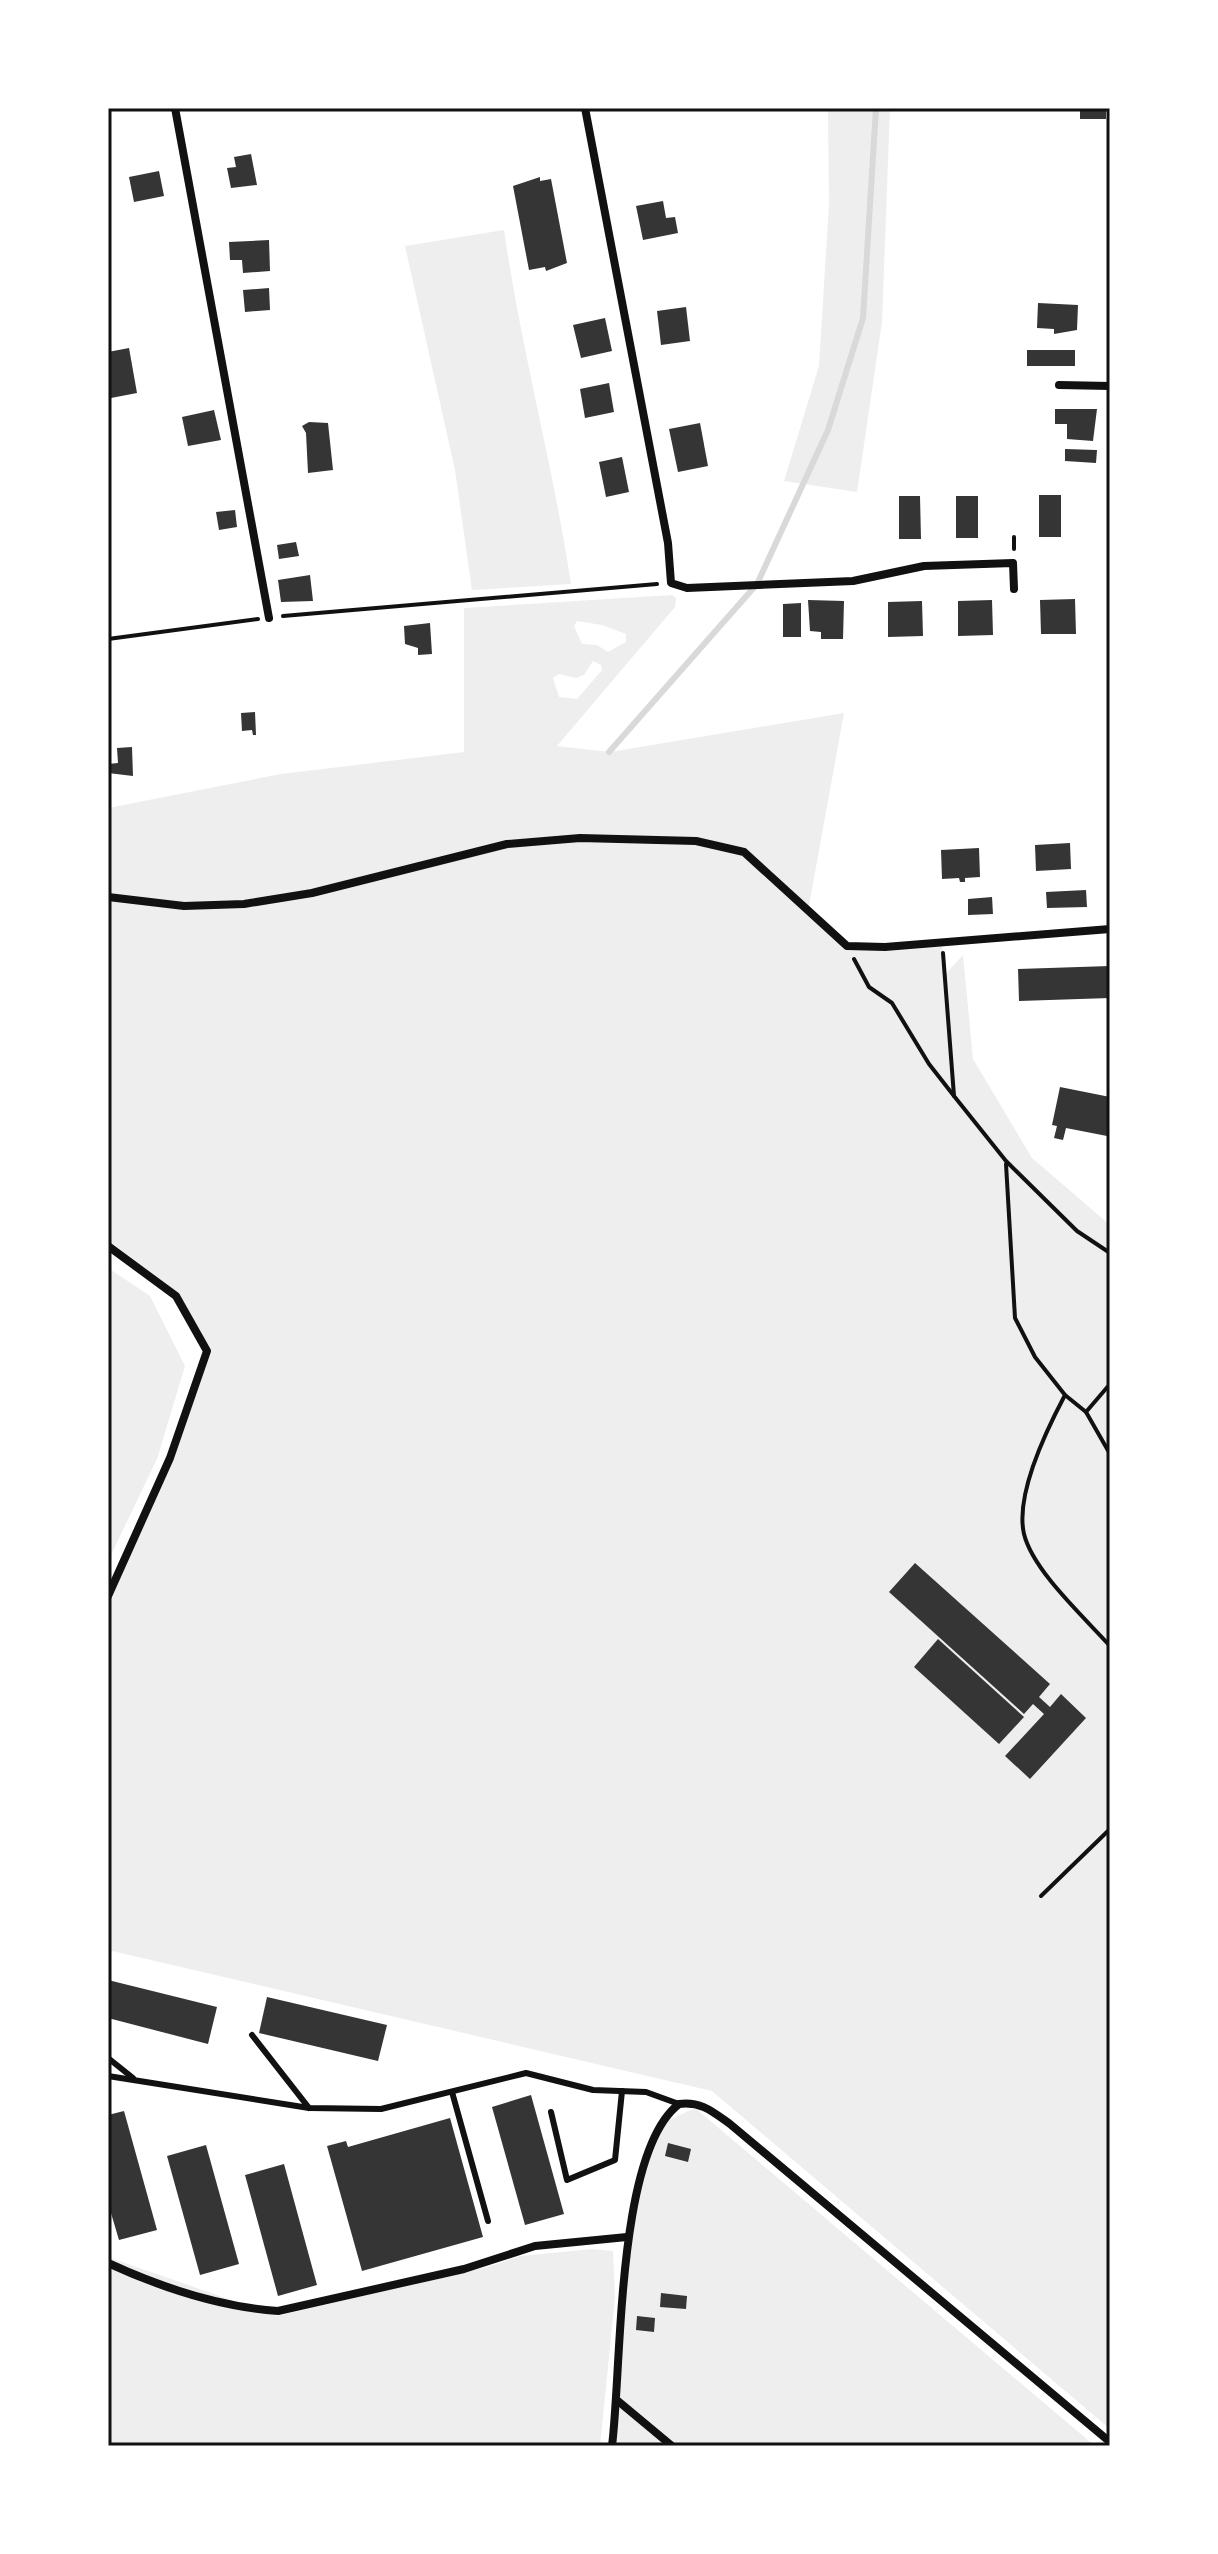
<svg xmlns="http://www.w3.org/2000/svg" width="1218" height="2554" font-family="'PT Sans',sans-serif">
<rect width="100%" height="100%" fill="#fff"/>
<!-- green -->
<g fill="#eee" fill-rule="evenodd">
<path d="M 828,108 L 890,108 L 882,322 L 857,492 L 784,481 L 819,366 L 829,204 Z"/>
<path d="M 504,230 C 521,349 553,465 571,584 L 472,590 L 455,470 L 405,246 Z"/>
<path d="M 672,595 L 676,598 L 675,607 L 557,746 L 610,752 L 844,713 L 808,911 L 847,946 L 942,943 L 945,975 L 963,955 L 973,1059 L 1032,1158 L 1110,1225 L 1110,2429 L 712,2091 L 108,1950 L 108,1596 L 170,1458 L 207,1351 L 176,1296 L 108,1246 L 108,808 L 281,774 L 464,752 L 464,608 ZM 577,621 L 602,625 L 626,634 L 626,642 L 608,652 L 597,645 L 582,644 L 574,626 ZM 593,661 L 601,665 L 602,670 L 577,699 L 559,697 L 553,678 L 559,674 L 576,678 L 584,675 Z"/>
<path d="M 108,1268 L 150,1296 L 185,1366 L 157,1459 L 108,1561 Z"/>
<path d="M 695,2108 L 1095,2446 L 612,2446 L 627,2237 L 659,2125 Z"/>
<path d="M 592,2249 L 613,2251 L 615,2298 L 600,2446 L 108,2446 L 108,2257 L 277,2316 L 484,2268 L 521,2256 Z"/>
</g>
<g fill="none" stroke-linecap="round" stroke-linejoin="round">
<!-- stream -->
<path stroke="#d9d9d9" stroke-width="6" d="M 609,752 L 757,584 L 828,430 L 863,318 L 876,108"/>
</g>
<!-- building -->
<g fill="#353535">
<rect x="1080" y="108" width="26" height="11"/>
<path d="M 251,154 L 257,185 L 231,188 L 227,168 L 236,167 L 234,157 Z"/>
<path d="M 159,171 L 164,196 L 134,202 L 129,177 Z"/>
<path d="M 540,177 L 540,181 L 551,179 L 567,263 L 546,271 L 545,267 L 529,270 L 513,186 Z"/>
<path d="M 663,201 L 666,218 L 675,217 L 678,233 L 643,240 L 636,206 Z"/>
<path d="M 269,240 L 270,271 L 243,273 L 242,260 L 230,260 L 229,242 Z"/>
<path d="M 269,288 L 270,310 L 245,312 L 243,290 Z"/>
<path d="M 1038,303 L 1078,305 L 1077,330 L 1054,334 L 1054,329 L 1037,328 Z"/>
<path d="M 686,307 L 690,341 L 661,345 L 657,311 Z"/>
<path d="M 605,318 L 612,351 L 581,358 L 573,325 Z"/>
<path d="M 129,348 L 137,393 L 111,398 L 108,352 Z"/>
<rect x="1027" y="350" width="48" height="16"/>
<path d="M 609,383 L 614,412 L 585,418 L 580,389 Z"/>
<path d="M 1055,409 L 1097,409 L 1093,441 L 1067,439 L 1067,424 L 1055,424 Z"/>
<path d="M 214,410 L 221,440 L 188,446 L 182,417 Z"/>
<path d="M 309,422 L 328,423 L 333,470 L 308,473 L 306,433 L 302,426 Z"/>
<path d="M 700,423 L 708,466 L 678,472 L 669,429 Z"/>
<path d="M 1065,449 L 1097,450 L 1096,463 L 1065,461 Z"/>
<path d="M 622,457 L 629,492 L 606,497 L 599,462 Z"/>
<rect x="1039" y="495" width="22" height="42"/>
<path d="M 899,496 L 920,496 L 921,539 L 899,539 Z"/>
<rect x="956" y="496" width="22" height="42"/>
<path d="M 235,510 L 237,527 L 219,530 L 216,512 Z"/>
<path d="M 296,542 L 299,556 L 279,559 L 277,545 Z"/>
<path d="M 310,575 L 313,601 L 281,602 L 278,580 Z"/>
<path d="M 1075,599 L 1076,634 L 1041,634 L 1040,600 Z"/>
<path d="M 808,600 L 844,601 L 843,639 L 821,639 L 821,632 L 810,631 Z"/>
<path d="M 992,600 L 993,635 L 958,636 L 958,601 Z"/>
<path d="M 922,601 L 923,636 L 888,637 L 888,602 Z"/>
<path d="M 801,603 L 801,637 L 783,637 L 783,604 Z"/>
<path d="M 430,623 L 432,654 L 418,655 L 418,648 L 405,644 L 404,626 Z"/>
<path d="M 255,712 L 256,735 L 253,735 L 252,730 L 242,731 L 241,713 Z"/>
<path d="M 132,747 L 133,776 L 108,773 L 108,764 L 118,763 L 117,748 Z"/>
<path d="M 1070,843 L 1071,869 L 1036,871 L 1035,845 Z"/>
<path d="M 979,848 L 980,877 L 965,878 L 965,882 L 960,882 L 959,878 L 942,879 L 941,850 Z"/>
<path d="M 1086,890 L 1087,907 L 1047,908 L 1046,892 Z"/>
<path d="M 992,897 L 993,914 L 968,915 L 968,899 Z"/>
<path d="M 1110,966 L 1110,998 L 1019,1001 L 1018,969 Z"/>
<path d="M 1060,1087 L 1110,1097 L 1107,1136 L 1066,1128 L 1063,1140 L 1054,1138 L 1057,1126 L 1052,1125 Z"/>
<path d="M 915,1563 L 1050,1684 L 1039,1697 L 1050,1707 L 1061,1694 L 1086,1718 L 1030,1779 L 1005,1756 L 1044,1714 L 1033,1704 L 1024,1714 L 889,1592 Z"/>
<path d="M 938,1639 L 1024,1717 L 999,1744 L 914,1667 Z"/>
<path d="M 108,1980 L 217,2007 L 208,2044 L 108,2018 Z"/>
<path d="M 267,1997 L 387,2025 L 378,2061 L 259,2033 Z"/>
<path d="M 531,2095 L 564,2214 L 525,2225 L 492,2107 Z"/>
<path d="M 124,2111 L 157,2230 L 119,2240 L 108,2203 L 108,2115 Z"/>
<path d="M 450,2118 L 483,2237 L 362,2271 L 327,2146 L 346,2141 L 348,2147 Z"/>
<path d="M 668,2143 L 691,2149 L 688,2162 L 665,2156 Z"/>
<path d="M 206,2145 L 239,2264 L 200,2275 L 167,2156 Z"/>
<path d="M 284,2164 L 317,2285 L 278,2296 L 245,2175 Z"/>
<path d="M 661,2293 L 687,2296 L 686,2309 L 660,2307 Z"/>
<path d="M 637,2316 L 655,2318 L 654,2332 L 636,2330 Z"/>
</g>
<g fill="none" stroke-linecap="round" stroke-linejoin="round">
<!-- path -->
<g stroke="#111" stroke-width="4">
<path d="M 1014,549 L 1014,537"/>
<path d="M 283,616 L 657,584"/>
<path d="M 108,639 L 258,619"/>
<path d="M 943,953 L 954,1096 L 1006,1161 L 1077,1231 L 1110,1253"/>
<path d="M 854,959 L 869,987 L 892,1003 L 929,1064 L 954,1096"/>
<path d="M 1006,1164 L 1015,1318 L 1035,1357 L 1065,1395 L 1086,1412 L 1110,1454"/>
<path d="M 1065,1395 C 1047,1429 1015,1495 1024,1534 C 1033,1571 1085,1618 1110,1646"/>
<path d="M 1086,1412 L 1110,1384"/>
<path d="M 1041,1896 L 1110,1829"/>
</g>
<!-- service -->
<g stroke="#111" stroke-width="6">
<path d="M 252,2035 L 309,2108"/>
<path d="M 108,2058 L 133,2078"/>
<path d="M 108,2076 L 309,2108 L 381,2109 L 526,2073 L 593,2090 L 646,2092 L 679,2104"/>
<path d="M 452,2092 L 488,2221"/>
<path d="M 551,2112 L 567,2180 L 615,2160 L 622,2091"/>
</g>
<!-- minor -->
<g stroke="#111" stroke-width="8">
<path d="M 175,108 L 269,618"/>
<path d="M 585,108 L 668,543 L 671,583 L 687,588 L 853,581 L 924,566 L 1013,563 L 1014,589"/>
<path d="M 1059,385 L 1110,386"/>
<path d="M 108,897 L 184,906 L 244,904 L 312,893 L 507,844 L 580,838 L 696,841 L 744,852 L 847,946 L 885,947 L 1110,929"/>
<path d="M 108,1246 L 176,1296 L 207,1351 L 170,1458 L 108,1596"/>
<path d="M 108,2263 C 160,2287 221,2307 278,2311 L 464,2269 L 535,2246 L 627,2237"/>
<path d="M 618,2401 L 672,2446"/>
<path d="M 612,2446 C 622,2367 616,2152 679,2104 C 701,2101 713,2112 730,2124 L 1110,2442"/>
</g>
</g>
<!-- border -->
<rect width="1218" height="2554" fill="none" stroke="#ffffff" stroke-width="220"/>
<rect x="110" y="110" width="998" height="2334" fill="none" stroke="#111" stroke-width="3"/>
</svg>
